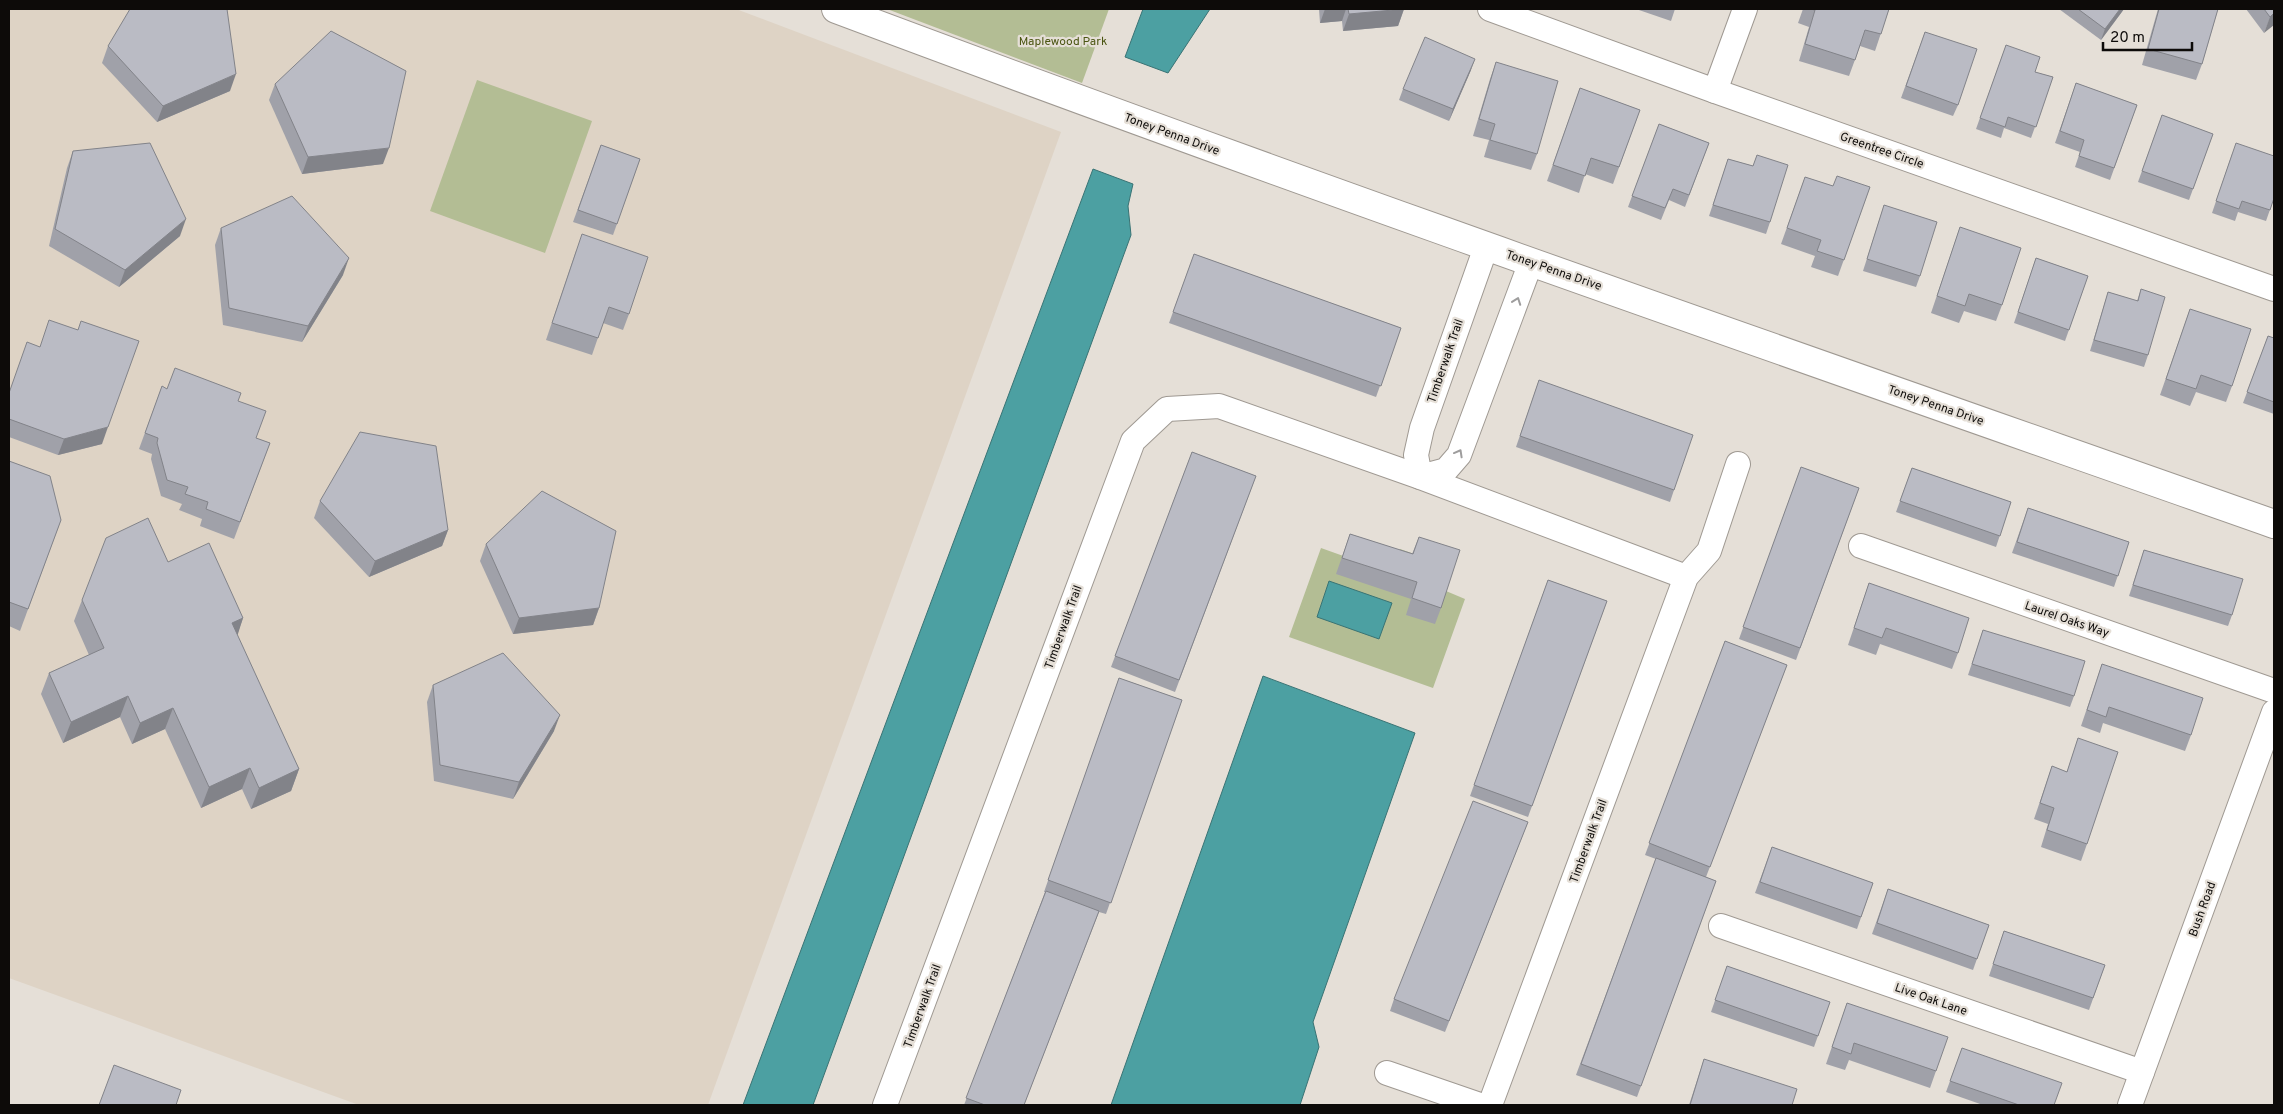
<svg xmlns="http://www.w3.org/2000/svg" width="2283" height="1114" font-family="Overpass,sans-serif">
<rect width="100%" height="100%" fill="#e5dfd7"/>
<!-- built -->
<path fill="#ded3c5" d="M 9,9 L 736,9 L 1061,132 L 708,1105 L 359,1105 L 9,978 Z"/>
<!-- green -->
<g fill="#b3bd94">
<path d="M 887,9 L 1109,9 L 1082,83 Z"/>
<path d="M 477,80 L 592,121 L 545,253 L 430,211 Z"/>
<path d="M 1321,548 L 1391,573 L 1400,549 L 1454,568 L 1446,591 L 1465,599 L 1433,688 L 1289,637 Z"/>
</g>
<!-- water -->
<g fill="#4ca0a2" stroke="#397374">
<path d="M 1143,9 L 1210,9 L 1168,73 L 1125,57 Z"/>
<path d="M 1093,169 L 1133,184 L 1128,206 L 1131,235 L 813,1105 L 743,1105 Z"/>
<path d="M 1329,581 L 1392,603 L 1379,639 L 1317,617 Z"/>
<path d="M 1263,676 L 1415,733 L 1313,1022 L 1319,1047 L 1300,1105 L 1111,1105 Z"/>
</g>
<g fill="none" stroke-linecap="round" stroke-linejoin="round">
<defs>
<g id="minor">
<path d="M 1490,9 L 1715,91 L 2274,289"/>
<path d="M 1715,91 L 1745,9"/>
<path d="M 1486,247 L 1422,428 L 1416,455 L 1420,477 L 1446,470 L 1459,455 L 1531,262"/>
<path d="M 1861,546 L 2274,691"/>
<path d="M 1721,926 L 2142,1072"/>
<path d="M 1387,1073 L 1480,1105"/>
<path d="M 885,1105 L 1133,441 L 1167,409 L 1219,406 L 1420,477 L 1686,577"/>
<path d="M 1490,1105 L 1686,577 L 1709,551 L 1738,464"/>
<path d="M 2130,1105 L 2274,712"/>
</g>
<path id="tertiary" d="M 836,9 C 1313,188 1794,355 2274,524"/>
</defs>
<!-- minor casing -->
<use href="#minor" stroke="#9f9992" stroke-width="26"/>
<!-- tertiary casing -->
<use href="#tertiary" stroke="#9f9992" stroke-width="30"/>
<!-- minor -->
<use href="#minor" stroke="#fff" stroke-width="24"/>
<!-- tertiary -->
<use href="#tertiary" stroke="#fff" stroke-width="28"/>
</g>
<!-- wall -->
<g fill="#a0a1a9">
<path d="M 1319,9 L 1404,9 L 1398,26 L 1343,31 L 1342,21 L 1320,23 Z"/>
<path d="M 1636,9 L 1675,9 L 1671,21 Z"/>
<path d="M 1803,9 L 1889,9 L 1875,51 L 1860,46 L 1849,76 L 1799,61 L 1809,27 L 1798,23 Z"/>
<path d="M 2059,9 L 2124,9 L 2101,40 Z"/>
<path d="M 2158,9 L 2218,9 L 2202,64 L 2196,80 L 2142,65 Z"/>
<path d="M 2246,9 L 2274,9 L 2264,33 Z"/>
<path d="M 1925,32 L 1958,105 L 1953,116 L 1901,98 Z"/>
<path d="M 2006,45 L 2035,72 L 2053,77 L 2031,138 L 2004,128 L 2001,138 L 1976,129 Z"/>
<path d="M 108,46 L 230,91 L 157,122 L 102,63 Z"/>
<path d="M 1496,62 L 1537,154 L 1531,170 L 1484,157 L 1489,140 L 1473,136 L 1490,79 Z"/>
<path d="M 1471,70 L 1449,121 L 1399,100 L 1403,89 Z"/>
<path d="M 2076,83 L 2137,105 L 2110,180 L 2075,167 L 2080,152 L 2055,143 Z"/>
<path d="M 275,84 L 383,164 L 302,174 L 269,100 Z"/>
<path d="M 1580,88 L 1640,110 L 1613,184 L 1585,174 L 1579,193 L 1547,181 Z"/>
<path d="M 2162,115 L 2213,134 L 2189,200 L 2138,182 Z"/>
<path d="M 1659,124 L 1709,143 L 1685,207 L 1669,200 L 1661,220 L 1628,207 Z"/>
<path d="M 601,145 L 640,159 L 613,235 L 573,222 Z"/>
<path d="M 73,151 L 180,236 L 119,287 L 49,246 L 67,168 Z"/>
<path d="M 2232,154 L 2274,198 L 2266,221 L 2238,212 L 2235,221 L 2212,213 Z"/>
<path d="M 1757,155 L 1770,222 L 1766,234 L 1709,216 L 1728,159 L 1753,166 Z"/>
<path d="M 1805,177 L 1833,186 L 1870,187 L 1838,276 L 1811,267 L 1815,256 L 1781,244 Z"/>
<path d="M 1884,205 L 1920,276 L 1916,287 L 1863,271 Z"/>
<path d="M 1960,227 L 2002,305 L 1996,321 L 1964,311 L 1959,323 L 1931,313 Z"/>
<path d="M 221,228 L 343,275 L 302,342 L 223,325 L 215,245 Z"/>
<path d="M 576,251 L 629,314 L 623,330 L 603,323 L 592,355 L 546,340 Z"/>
<path d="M 1194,254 L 1401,328 L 1376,397 L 1169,323 Z"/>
<path d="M 2036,258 L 2088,276 L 2065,341 L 2014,323 Z"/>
<path d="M 2141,289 L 2148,355 L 2144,367 L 2090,351 L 2108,292 L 2137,301 Z"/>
<path d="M 2190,309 L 2232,386 L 2226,402 L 2196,392 L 2190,406 L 2160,395 Z"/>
<path d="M 2268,336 L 2274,338 L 2274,414 L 2243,403 Z"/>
<path d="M 1539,380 L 1674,490 L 1670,502 L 1516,447 Z"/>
<path d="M 162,386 L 167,389 L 238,401 L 256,438 L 270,443 L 234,539 L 200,526 L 202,519 L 179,510 L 182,504 L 161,496 L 151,459 L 152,454 L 139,449 Z"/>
<path d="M 9,393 L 102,444 L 58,455 L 9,437 Z"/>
<path d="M 1192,452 L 1256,476 L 1175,692 L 1111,667 Z"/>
<path d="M 9,461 L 61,520 L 20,631 L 9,626 Z"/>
<path d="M 1801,467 L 1859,488 L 1796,660 L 1739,639 Z"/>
<path d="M 1912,468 L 2011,502 L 1996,547 L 1896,512 Z"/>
<path d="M 320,501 L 448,530 L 442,546 L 369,577 L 314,518 Z"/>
<path d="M 2028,508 L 2129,542 L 2114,587 L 2012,553 Z"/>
<path d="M 1350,534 L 1412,554 L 1419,537 L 1441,608 L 1435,624 L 1406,615 L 1411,599 L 1336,574 Z"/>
<path d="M 486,544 L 599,608 L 593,625 L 513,634 L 480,561 Z"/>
<path d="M 2144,550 L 2232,615 L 2228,626 L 2129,596 Z"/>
<path d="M 168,562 L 243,618 L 237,635 L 299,769 L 291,791 L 251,809 L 242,789 L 201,808 L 165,729 L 132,744 L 120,717 L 63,743 L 41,694 L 49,673 L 89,655 L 74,621 L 82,600 Z"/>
<path d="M 1548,580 L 1607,601 L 1528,817 L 1470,796 Z"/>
<path d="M 1869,583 L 1958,653 L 1952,669 L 1880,644 L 1876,655 L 1848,645 Z"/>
<path d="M 1983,630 L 2074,696 L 2070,707 L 1968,675 Z"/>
<path d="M 1725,641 L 1787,665 L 1706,877 L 1716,881 L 1637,1097 L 1576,1075 L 1656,859 L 1645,855 Z"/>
<path d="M 2102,664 L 2191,735 L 2185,751 L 2103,723 L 2100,733 L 2081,726 Z"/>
<path d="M 1119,678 L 1182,700 L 1106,914 L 1099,912 L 1024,1105 L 964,1105 L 1045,892 L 1044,892 Z"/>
<path d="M 433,685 L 554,731 L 513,799 L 434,781 L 427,702 Z"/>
<path d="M 2078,738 L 2087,844 L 2081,861 L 2041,847 L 2048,824 L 2034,819 L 2052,766 L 2067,772 Z"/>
<path d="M 1528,822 L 1445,1032 L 1390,1011 L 1394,999 Z"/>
<path d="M 1772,847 L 1873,883 L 1857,929 L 1755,893 Z"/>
<path d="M 1888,889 L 1989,925 L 1973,970 L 1872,934 Z"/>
<path d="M 2004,931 L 2105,965 L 2089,1010 L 1989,976 Z"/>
<path d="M 1727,966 L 1830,1002 L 1814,1047 L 1711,1012 Z"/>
<path d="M 1847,1003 L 1936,1071 L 1930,1088 L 1849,1060 L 1845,1070 L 1826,1064 Z"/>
<path d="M 1962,1048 L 2054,1105 L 1983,1105 L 1946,1092 Z"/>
<path d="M 1704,1059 L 1792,1105 L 1689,1105 Z"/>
</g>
<!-- shaded-wall -->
<g fill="#828389">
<path d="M 1325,9 L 1346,9 L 1342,21 L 1320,23 Z"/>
<path d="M 1404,9 L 1398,26 L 1343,31 L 1349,14 Z"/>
<path d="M 2120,9 L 2124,9 L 2101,40 L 2105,29 Z"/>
<path d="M 2274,13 L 2274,25 L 2264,33 L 2270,17 Z"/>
<path d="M 1475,59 L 1471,70 L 1449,121 L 1453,109 Z"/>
<path d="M 236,74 L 230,91 L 157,122 L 163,106 Z"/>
<path d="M 389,148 L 383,164 L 302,174 L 308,157 Z"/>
<path d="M 186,219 L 180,236 L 119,287 L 125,270 Z"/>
<path d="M 349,258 L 343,275 L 302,342 L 308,326 Z"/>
<path d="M 108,427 L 102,444 L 58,455 L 64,439 Z"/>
<path d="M 448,530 L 442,546 L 369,577 L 375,561 Z"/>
<path d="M 599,608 L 593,625 L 513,634 L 519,618 Z"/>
<path d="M 243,618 L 236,640 L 232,623 Z"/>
<path d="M 128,696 L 120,717 L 63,743 L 71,722 Z"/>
<path d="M 173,708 L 165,729 L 132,744 L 140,723 Z"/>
<path d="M 560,715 L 554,731 L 513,799 L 519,782 Z"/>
<path d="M 250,768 L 242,789 L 201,808 L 209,787 Z"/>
<path d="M 299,769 L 291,791 L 251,809 L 259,788 Z"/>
</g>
<!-- building -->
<g fill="#babbc4" stroke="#828389">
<path d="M 130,9 L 227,9 L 236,74 L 163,106 L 108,46 Z"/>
<path d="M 1348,9 L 1404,9 L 1349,14 Z"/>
<path d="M 1810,9 L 1889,9 L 1881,34 L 1865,30 L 1855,60 L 1805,44 L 1815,10 Z"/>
<path d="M 2078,9 L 2120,9 L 2105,29 Z"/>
<path d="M 2159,9 L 2218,9 L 2202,64 L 2148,49 Z"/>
<path d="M 2264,9 L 2274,9 L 2274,13 L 2270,17 Z"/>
<path d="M 331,31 L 406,71 L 389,148 L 308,157 L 275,84 Z"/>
<path d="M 1925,32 L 1977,49 L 1958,105 L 1906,86 Z"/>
<path d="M 1425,37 L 1475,59 L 1453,109 L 1403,89 Z"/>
<path d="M 2006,45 L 2040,57 L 2035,72 L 2053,77 L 2036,127 L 2008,117 L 2005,127 L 1980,118 Z"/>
<path d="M 1496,62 L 1558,81 L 1537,154 L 1490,140 L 1495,124 L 1479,119 Z"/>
<path d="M 2076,83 L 2137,105 L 2114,168 L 2079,156 L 2084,140 L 2060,131 Z"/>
<path d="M 1580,88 L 1640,110 L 1619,167 L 1591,158 L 1585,176 L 1553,165 Z"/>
<path d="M 2162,115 L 2213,134 L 2193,189 L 2142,171 Z"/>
<path d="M 1659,124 L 1709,143 L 1689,195 L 1673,189 L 1665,208 L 1632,196 Z"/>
<path d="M 150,143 L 186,219 L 125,270 L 55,229 L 73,151 Z"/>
<path d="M 2236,143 L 2274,156 L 2274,198 L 2270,210 L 2242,201 L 2239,209 L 2216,201 Z"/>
<path d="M 601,145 L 640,159 L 617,224 L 578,210 Z"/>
<path d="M 1757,155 L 1788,165 L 1770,222 L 1713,205 L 1728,159 L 1753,166 Z"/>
<path d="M 1837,176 L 1870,187 L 1844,260 L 1817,251 L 1821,240 L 1787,228 L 1805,177 L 1833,186 Z"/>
<path d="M 292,196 L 349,258 L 308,326 L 229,308 L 221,228 Z"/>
<path d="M 1884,205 L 1937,222 L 1920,276 L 1867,259 Z"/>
<path d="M 1960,227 L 2021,248 L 2002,305 L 1969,294 L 1965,306 L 1937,296 Z"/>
<path d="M 582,234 L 648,257 L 629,314 L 609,307 L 598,338 L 552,323 Z"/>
<path d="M 1194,254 L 1401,328 L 1381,386 L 1173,312 Z"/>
<path d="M 2036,258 L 2088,276 L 2069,330 L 2018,312 Z"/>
<path d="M 2141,289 L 2165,297 L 2148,355 L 2094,340 L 2108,292 L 2138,301 Z"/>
<path d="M 2190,309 L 2251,329 L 2232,386 L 2201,375 L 2196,389 L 2166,379 Z"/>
<path d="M 49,320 L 78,330 L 81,321 L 139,341 L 108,427 L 64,439 L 9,419 L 9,393 L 27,342 L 40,347 Z"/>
<path d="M 2268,336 L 2274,338 L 2274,402 L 2247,392 Z"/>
<path d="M 175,368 L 241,393 L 238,401 L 266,411 L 256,438 L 270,443 L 240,522 L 206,509 L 208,502 L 185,494 L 188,487 L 167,480 L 157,443 L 158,438 L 145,433 L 162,386 L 167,389 Z"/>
<path d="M 1539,380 L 1693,435 L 1674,490 L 1520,436 Z"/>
<path d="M 360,432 L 436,446 L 448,530 L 375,561 L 320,501 Z"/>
<path d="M 1192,452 L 1256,476 L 1179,680 L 1115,656 Z"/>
<path d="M 9,461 L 50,476 L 61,520 L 28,609 L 9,602 Z"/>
<path d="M 1801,467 L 1859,488 L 1800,648 L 1743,627 Z"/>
<path d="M 1912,468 L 2011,502 L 2000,536 L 1900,501 Z"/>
<path d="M 542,491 L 616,531 L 599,608 L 519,618 L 486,544 Z"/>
<path d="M 2028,508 L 2129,542 L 2118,576 L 2017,542 Z"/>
<path d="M 148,518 L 168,562 L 209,543 L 243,618 L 232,623 L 299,769 L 259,788 L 250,768 L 209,787 L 173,708 L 140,723 L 128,696 L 71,722 L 49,673 L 104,648 L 82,600 L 106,538 Z"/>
<path d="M 1350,534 L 1413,554 L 1419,537 L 1460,550 L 1441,608 L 1412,598 L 1417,582 L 1342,558 Z"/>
<path d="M 2144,550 L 2243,579 L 2232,615 L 2133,585 Z"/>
<path d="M 1548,580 L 1607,601 L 1532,806 L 1474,785 Z"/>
<path d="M 1869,583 L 1969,618 L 1958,653 L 1886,628 L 1882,638 L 1854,628 Z"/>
<path d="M 1983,630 L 2085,661 L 2074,696 L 1972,664 Z"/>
<path d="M 1725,641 L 1787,665 L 1710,867 L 1649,843 Z"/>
<path d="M 503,653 L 560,715 L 519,782 L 440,765 L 433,685 Z"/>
<path d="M 2102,664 L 2203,698 L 2191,735 L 2109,707 L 2106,717 L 2087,710 Z"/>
<path d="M 1119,678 L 1182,700 L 1111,903 L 1048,880 Z"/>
<path d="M 2078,738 L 2118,752 L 2087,844 L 2047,830 L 2054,808 L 2040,803 L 2052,766 L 2067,772 Z"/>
<path d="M 1473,801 L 1528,822 L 1449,1021 L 1394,999 Z"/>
<path d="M 1772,847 L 1873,883 L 1861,917 L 1760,882 Z"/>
<path d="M 1656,858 L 1716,881 L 1641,1086 L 1581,1064 Z"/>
<path d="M 1888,889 L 1989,925 L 1977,959 L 1877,923 Z"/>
<path d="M 1046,891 L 1099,911 L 1024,1105 L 985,1105 L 966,1098 Z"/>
<path d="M 2004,931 L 2105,965 L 2093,998 L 1993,964 Z"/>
<path d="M 1727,966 L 1830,1002 L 1818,1036 L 1715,1000 Z"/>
<path d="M 1847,1003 L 1948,1037 L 1936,1071 L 1854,1043 L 1851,1054 L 1832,1047 Z"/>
<path d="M 1962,1048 L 2062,1083 L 2054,1105 L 2019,1105 L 1950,1081 Z"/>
<path d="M 1704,1059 L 1797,1089 L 1792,1105 L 1690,1105 Z"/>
<path d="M 114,1065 L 181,1090 L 176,1105 L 99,1105 Z"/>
</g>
<!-- one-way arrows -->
<defs><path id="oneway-chevron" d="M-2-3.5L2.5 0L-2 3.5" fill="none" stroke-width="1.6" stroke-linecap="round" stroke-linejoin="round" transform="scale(1.25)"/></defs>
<g stroke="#9e9d9d">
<use href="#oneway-chevron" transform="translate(1517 301) rotate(-70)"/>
<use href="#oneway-chevron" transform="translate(1459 453) rotate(-61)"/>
</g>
<g text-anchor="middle" stroke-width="4.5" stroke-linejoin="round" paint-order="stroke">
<!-- park labels -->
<g font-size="12" fill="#4b5512" stroke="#e5dfd7">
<text x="1063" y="45">Maplewood Park</text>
</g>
<!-- street labels -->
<g font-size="12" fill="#0d0b09" stroke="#e5dfd7">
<text transform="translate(1172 134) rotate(20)" y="4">Toney Penna Drive</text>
<text transform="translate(1882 150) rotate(19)" y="4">Greentree Circle</text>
<text transform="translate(1554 270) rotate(19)" y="4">Toney Penna Drive</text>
<text transform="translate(1445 361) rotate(-71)" y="4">Timberwalk Trail</text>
<text transform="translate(1936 405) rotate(19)" y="4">Toney Penna Drive</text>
<text transform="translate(2067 619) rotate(19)" y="4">Laurel Oaks Way</text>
<text transform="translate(1063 627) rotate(-70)" y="4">Timberwalk Trail</text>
<text transform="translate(1588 841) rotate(-70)" y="4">Timberwalk Trail</text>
<text transform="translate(2202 909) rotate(-70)" y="4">Bush Road</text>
<text transform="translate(1931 999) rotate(19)" y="4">Live Oak Lane</text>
<text transform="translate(922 1006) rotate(-70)" y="4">Timberwalk Trail</text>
</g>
</g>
<!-- border -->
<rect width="2283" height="1114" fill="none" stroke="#0d0b09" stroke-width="20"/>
<!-- scale -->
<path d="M2103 42v8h89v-8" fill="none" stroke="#0d0b09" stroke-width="2.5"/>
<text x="2110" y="42" font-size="15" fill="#0d0b09" stroke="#e5dfd7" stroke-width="4" paint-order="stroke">20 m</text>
</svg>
